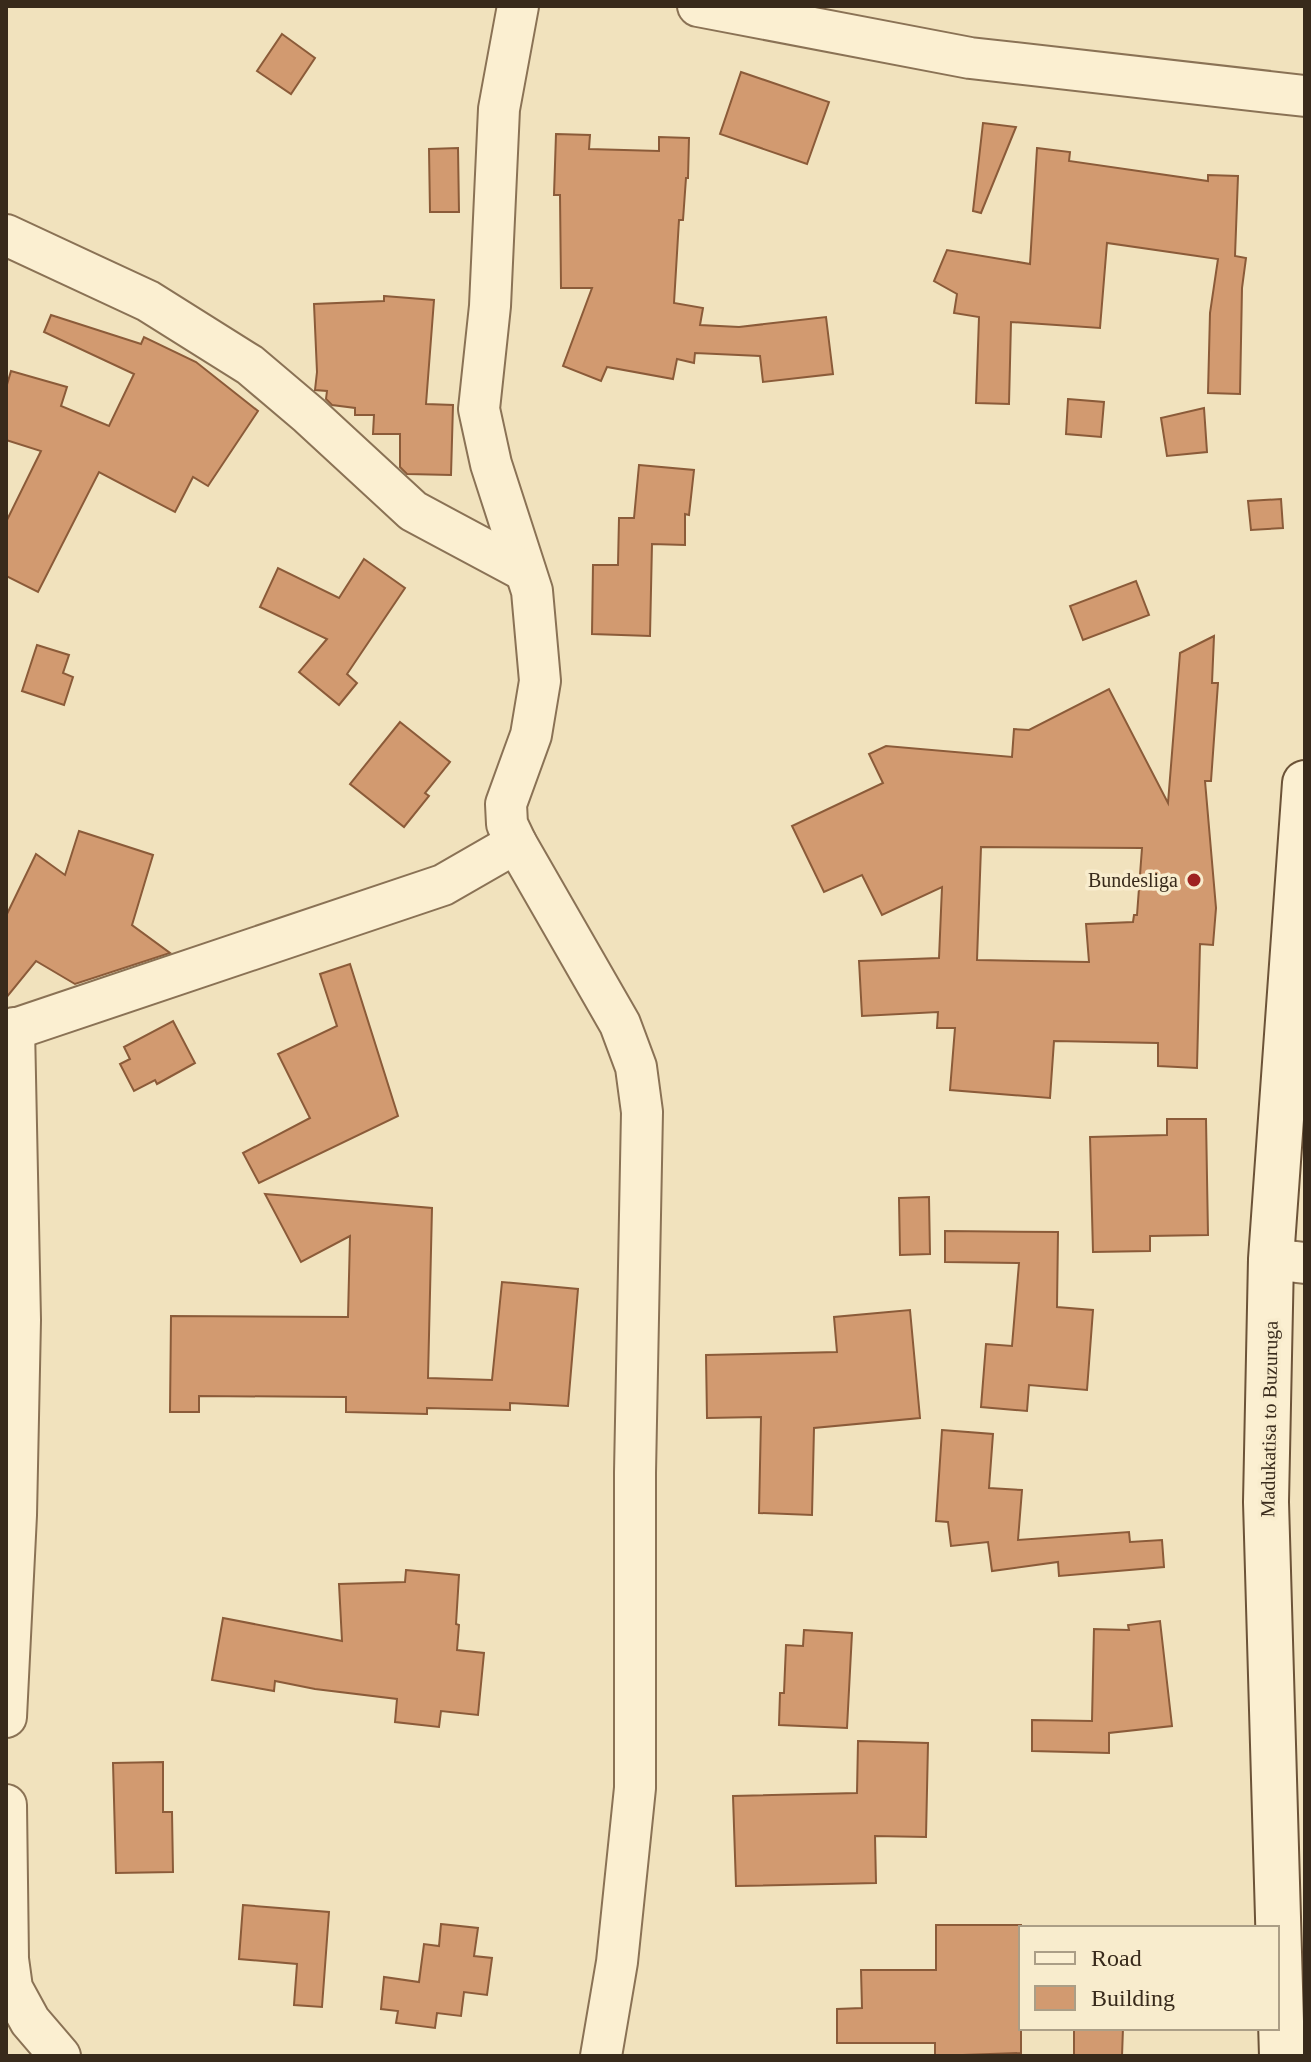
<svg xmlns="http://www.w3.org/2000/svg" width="1311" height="2062" font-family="'Times New Roman',serif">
<rect width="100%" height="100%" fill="#f1e2bd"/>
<!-- building -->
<g fill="#d29a70" stroke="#8b5b39" stroke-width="2" fill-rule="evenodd">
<path d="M 282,34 L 315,58 L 291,94 L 257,71 Z"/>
<path d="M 741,72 L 829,102 L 807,164 L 720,134 Z"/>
<path d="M 983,123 L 1016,127 L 981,213 L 973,211 Z"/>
<path d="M 556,134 L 590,135 L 589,149 L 659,151 L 659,137 L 689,138 L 688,178 L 686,178 L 683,220 L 679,220 L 674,303 L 703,308 L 700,325 L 739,327 L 826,317 L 833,374 L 763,382 L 760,356 L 695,353 L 694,363 L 677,359 L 673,379 L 607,367 L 601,381 L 563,366 L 592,288 L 561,288 L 560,195 L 554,195 Z"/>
<path d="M 458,148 L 459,212 L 430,212 L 429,149 Z"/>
<path d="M 1037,148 L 1070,152 L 1069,161 L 1208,181 L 1208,175 L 1238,176 L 1235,256 L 1246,258 L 1242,288 L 1240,394 L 1208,393 L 1210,313 L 1218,259 L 1107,243 L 1100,328 L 1011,322 L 1009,404 L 976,403 L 979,317 L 954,313 L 957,294 L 934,281 L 947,250 L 1030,264 Z"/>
<path d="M 384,296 L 434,300 L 426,404 L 453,405 L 451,475 L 407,474 L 400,467 L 400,434 L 373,434 L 374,415 L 355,415 L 355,408 L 332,405 L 326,399 L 327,391 L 315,390 L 317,372 L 314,304 L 384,301 Z"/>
<path d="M 51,315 L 141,344 L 144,337 L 196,362 L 258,411 L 208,486 L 193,477 L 175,512 L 99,472 L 38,592 L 6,576 L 6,522 L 41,451 L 6,440 L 6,388 L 11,371 L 67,387 L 61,406 L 109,426 L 134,374 L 44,332 Z"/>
<path d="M 1068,399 L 1104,402 L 1101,437 L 1066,434 Z"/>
<path d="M 1204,408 L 1207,452 L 1167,456 L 1161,418 Z"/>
<path d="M 639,465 L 694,470 L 689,515 L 685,514 L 685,545 L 652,544 L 650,636 L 592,634 L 593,565 L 618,565 L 619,518 L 634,518 Z"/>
<path d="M 1281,499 L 1283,528 L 1251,530 L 1248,501 Z"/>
<path d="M 364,559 L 405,588 L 347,674 L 357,683 L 339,705 L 299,672 L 327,639 L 260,607 L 278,568 L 339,598 Z"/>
<path d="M 1136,581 L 1149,615 L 1083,640 L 1070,606 Z"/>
<path d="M 1214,636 L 1212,683 L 1218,683 L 1211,781 L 1205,781 L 1216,908 L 1213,945 L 1200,944 L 1197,1068 L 1158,1066 L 1158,1043 L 1054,1041 L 1050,1098 L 950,1090 L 955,1028 L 937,1028 L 938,1012 L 862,1016 L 859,961 L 939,958 L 942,887 L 882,915 L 862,875 L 824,892 L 792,826 L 883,783 L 869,754 L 886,746 L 1012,757 L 1014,729 L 1029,730 L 1109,689 L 1168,803 L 1180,653 ZM 981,847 L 1142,848 L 1137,915 L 1134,915 L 1133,922 L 1086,924 L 1089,962 L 977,960 Z"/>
<path d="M 37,645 L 69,655 L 63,673 L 73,677 L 64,705 L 22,691 Z"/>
<path d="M 400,722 L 450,762 L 425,793 L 429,796 L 404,827 L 350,784 Z"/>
<path d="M 79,831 L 153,855 L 132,925 L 170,953 L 75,984 L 36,961 L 6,998 L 6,916 L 36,854 L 65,875 Z"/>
<path d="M 350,964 L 398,1116 L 259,1183 L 243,1153 L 310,1118 L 278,1054 L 337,1026 L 320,974 Z"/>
<path d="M 173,1021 L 195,1063 L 157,1084 L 155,1080 L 134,1091 L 120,1064 L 130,1059 L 124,1047 Z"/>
<path d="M 1167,1119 L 1206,1119 L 1208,1235 L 1150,1236 L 1150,1251 L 1093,1252 L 1090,1137 L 1167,1135 Z"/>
<path d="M 265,1194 L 432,1208 L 428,1378 L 492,1380 L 502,1282 L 578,1289 L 568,1406 L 510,1403 L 510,1410 L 427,1408 L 427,1414 L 346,1412 L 346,1397 L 199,1396 L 199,1412 L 170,1412 L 171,1316 L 348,1317 L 350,1236 L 301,1262 Z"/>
<path d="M 929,1197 L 930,1254 L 900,1255 L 899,1198 Z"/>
<path d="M 945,1231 L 1058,1232 L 1057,1307 L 1093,1310 L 1087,1390 L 1029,1385 L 1027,1411 L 981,1407 L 986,1344 L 1012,1346 L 1019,1263 L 945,1262 Z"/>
<path d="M 910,1310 L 920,1418 L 814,1428 L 812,1515 L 759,1513 L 761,1417 L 707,1418 L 706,1355 L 837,1352 L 834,1317 Z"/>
<path d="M 942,1430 L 993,1434 L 989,1488 L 1022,1490 L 1018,1540 L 1129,1532 L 1130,1542 L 1162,1540 L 1164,1567 L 1059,1576 L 1058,1562 L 992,1571 L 988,1542 L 951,1546 L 948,1522 L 936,1521 Z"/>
<path d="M 406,1570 L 459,1575 L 456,1624 L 459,1625 L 457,1650 L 484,1653 L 478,1715 L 441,1711 L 439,1727 L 395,1722 L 397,1699 L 315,1689 L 275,1681 L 274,1691 L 212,1680 L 223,1618 L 342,1641 L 339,1584 L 405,1582 Z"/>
<path d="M 1160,1621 L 1172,1726 L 1109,1733 L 1109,1753 L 1032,1751 L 1032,1720 L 1092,1721 L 1094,1629 L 1129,1630 L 1128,1625 Z"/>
<path d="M 804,1630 L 852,1633 L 847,1728 L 779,1725 L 780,1693 L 784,1693 L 786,1645 L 803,1646 Z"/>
<path d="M 858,1741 L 928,1743 L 926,1837 L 875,1836 L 876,1883 L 736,1886 L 733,1796 L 857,1793 Z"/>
<path d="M 163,1762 L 163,1812 L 172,1812 L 173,1872 L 116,1873 L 113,1763 Z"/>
<path d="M 243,1905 L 329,1912 L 322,2007 L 294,2005 L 297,1964 L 239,1959 Z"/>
<path d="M 441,1924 L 478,1928 L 474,1956 L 492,1958 L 487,1995 L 464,1992 L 461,2016 L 437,2013 L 435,2028 L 396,2023 L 398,2011 L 381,2009 L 384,1977 L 419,1982 L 424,1944 L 439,1946 Z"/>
<path d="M 936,1925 L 1021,1925 L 1021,2053 L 935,2056 L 935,2043 L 837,2043 L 837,2009 L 862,2008 L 861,1970 L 936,1970 Z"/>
<path d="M 1074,2028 L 1123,2028 L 1122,2056 L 1074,2056 Z"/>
</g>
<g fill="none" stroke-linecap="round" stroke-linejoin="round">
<defs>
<g id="street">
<path d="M 518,6 L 499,109 L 490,306 L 479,409 L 491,464 L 532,591 L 540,681 L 531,735 L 506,804 L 507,824 L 516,843 L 620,1024 L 636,1067 L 642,1112 L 635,1473 L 635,1788 L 617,1962 L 601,2056"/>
<path d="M 698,6 L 970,58 L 1305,96"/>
<path d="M 6,235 L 148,301 L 250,365 L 309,415 L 413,511 L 525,571"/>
<path d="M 6,1032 L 443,885 L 516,843"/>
<path d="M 1271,1259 L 1305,1263"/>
<path d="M 6,1717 L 16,1515 L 20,1320 L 14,1028"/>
<path d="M 6,1805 L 8,1959 L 12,1988 L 30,2021 L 60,2056"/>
</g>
<path id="secondary" d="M 1282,2056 L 1266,1502 L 1271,1259 L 1305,783"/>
</defs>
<!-- street casing -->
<use href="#street" stroke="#8a7255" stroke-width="44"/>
<!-- secondary casing -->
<use href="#secondary" stroke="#6c5338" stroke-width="48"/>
<!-- street -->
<use href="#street" stroke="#fbefd1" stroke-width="40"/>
<!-- secondary -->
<use href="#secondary" stroke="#fbefd1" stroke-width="44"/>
</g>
<!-- markers -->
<circle fill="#9e2221" stroke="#f8eccd" stroke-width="3" cx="1194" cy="880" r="8"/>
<g text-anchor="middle" stroke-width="7" stroke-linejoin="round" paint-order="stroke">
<!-- poi labels -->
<g font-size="20" fill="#382a1b" stroke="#f8eccd" text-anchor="end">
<text x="1178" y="887">Bundesliga</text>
</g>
<!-- street labels -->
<g font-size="20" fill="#382a1b" stroke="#f8eccd">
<text transform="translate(1269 1419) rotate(-89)" y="7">Madukatisa to Buzuruga</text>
</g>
</g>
<!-- border -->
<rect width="1311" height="2062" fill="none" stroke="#382a1b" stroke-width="16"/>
<!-- legend -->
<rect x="1019" y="1926" width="260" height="104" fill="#f8eccd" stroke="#ab9e86" stroke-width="2"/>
<rect x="1035" y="1952" width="40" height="12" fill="#fbefd1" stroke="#ab9e86" stroke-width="2"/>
<text x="1091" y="1966" font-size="24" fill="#382a1b">Road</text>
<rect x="1035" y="1986" width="40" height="24" fill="#d29a70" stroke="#ab9e86" stroke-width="2"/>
<text x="1091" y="2006" font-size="24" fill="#382a1b">Building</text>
</svg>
